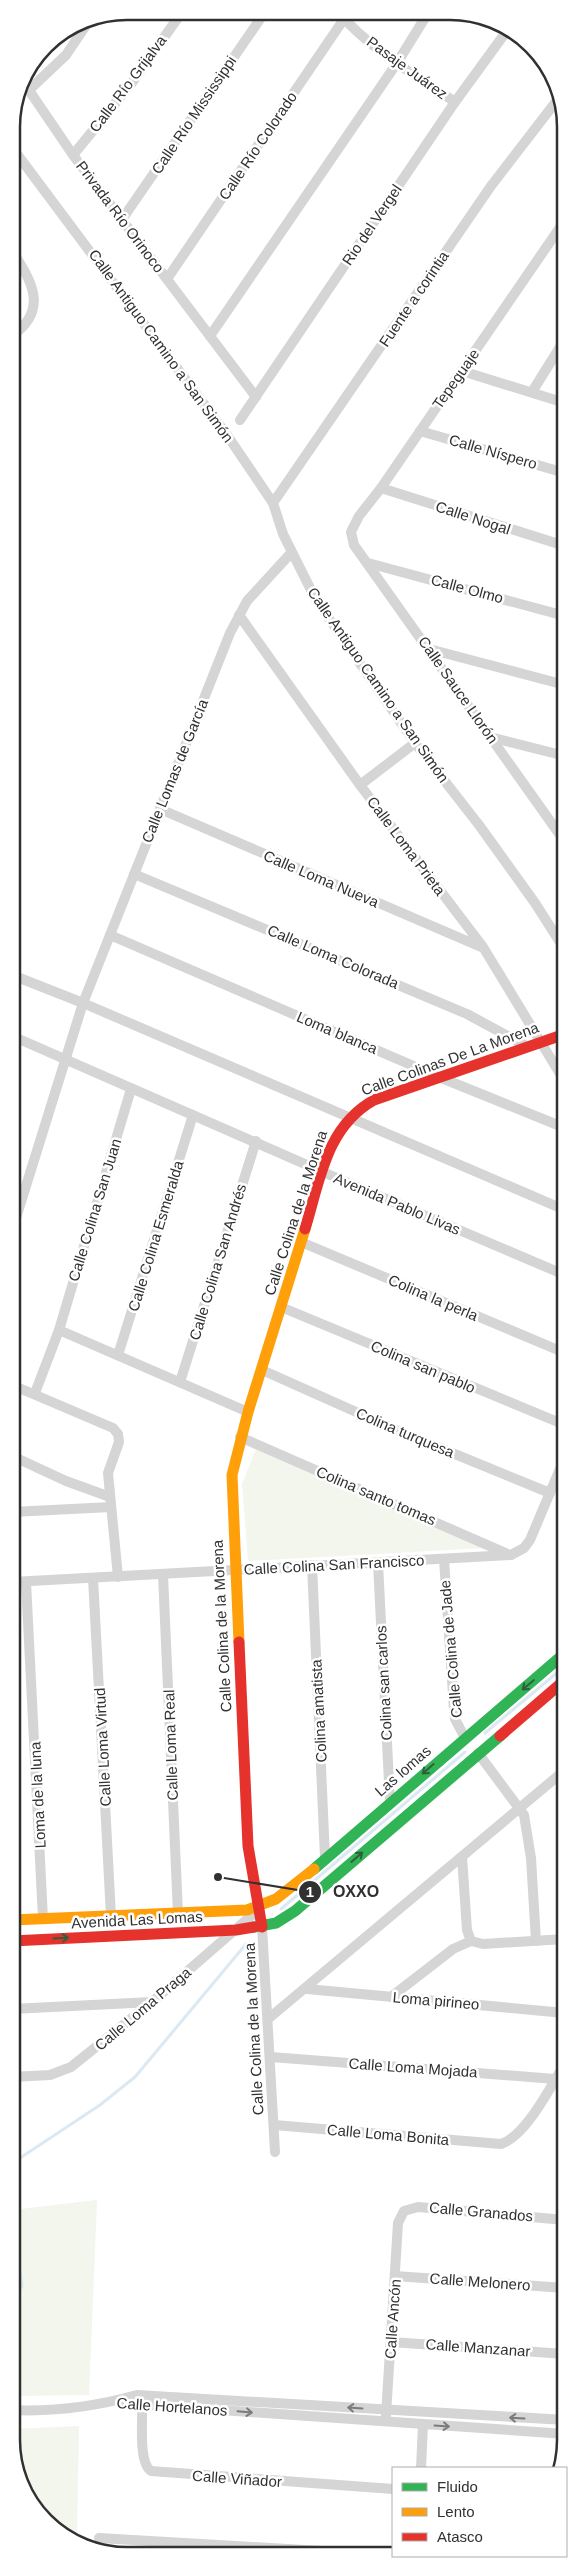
<svg xmlns="http://www.w3.org/2000/svg" width="577" height="2567" font-family="Arial,sans-serif">
<rect width="100%" height="100%" fill="#fff"/>
<!-- green -->
<g fill="#f2f6ed">
<path d="M 256,1449 L 485,1548 L 248,1561 L 242,1484 Z"/>
<path d="M 97,2200 L 89,2395 L 12,2396 L 12,2210 Z"/>
<path d="M 79,2426 L 77,2538 L 40,2516 L 12,2455 L 12,2429 Z"/>
</g>
<g fill="none" stroke-linecap="round" stroke-linejoin="round">
<!-- stream -->
<g stroke="#dbe9f3" stroke-width="3">
<path d="M 485,1733 L 565,1666"/>
<path d="M 281,1909 L 465,1752"/>
<path d="M 12,2168 L 20,2158 L 100,2105 L 135,2077 L 246,1944"/>
<path d="M 12,2220 L 22,2286 L 12,2302"/>
</g>
<!-- street -->
<g stroke="#d5d5d5" stroke-width="10">
<path d="M 339,13 C 370,49 415,75 455,102"/>
<path d="M 22,80 L 73,155 L 256,397"/>
<path d="M 29,90 L 66,55 L 91,18"/>
<path d="M 11,146 L 227,435 L 273,503 L 283,534 L 316,600 L 415,743 L 479,825 L 535,903 L 565,950"/>
<path d="M 73,155 L 131,84 L 182,12"/>
<path d="M 123,218 L 265,12"/>
<path d="M 565,220 L 381,488 L 359,516 L 351,532 L 354,545 L 565,842"/>
<path d="M 12,251 C 32,281 49,310 12,336"/>
<path d="M 167,279 L 348,13"/>
<path d="M 210,336 L 397,63 L 428,13"/>
<path d="M 462,371 L 565,403"/>
<path d="M 532,392 L 565,339"/>
<path d="M 240,420 L 455,102 L 506,32"/>
<path d="M 420,431 L 565,473"/>
<path d="M 381,488 L 565,546"/>
<path d="M 273,503 L 491,186 L 558,99"/>
<path d="M 368,563 L 565,616"/>
<path d="M 239,615 L 360,785 L 483,947 L 565,1082"/>
<path d="M 429,649 L 565,685"/>
<path d="M 490,737 L 565,756"/>
<path d="M 360,785 L 415,743"/>
<path d="M 160,809 L 481,947"/>
<path d="M 134,874 L 467,1014 L 528,1047"/>
<path d="M 110,935 L 439,1077 L 565,1128"/>
<path d="M 12,975 L 83,1003 L 565,1210"/>
<path d="M 12,1036 L 323,1172 L 565,1275"/>
<path d="M 12,1231 L 83,1003 L 230,633 L 247,601 L 291,553"/>
<path d="M 301,1242 L 565,1353"/>
<path d="M 281,1307 L 565,1425"/>
<path d="M 59,1330 L 248,1412"/>
<path d="M 118,1355 L 193,1115"/>
<path d="M 262,1370 L 401,1432 L 550,1493"/>
<path d="M 180,1382 L 256,1141"/>
<path d="M 12,1385 L 113,1428 L 118,1434 L 119,1442 L 108,1473 L 118,1577"/>
<path d="M 35,1393 L 59,1330 L 131,1089"/>
<path d="M 240,1437 L 510,1555"/>
<path d="M 12,1456 L 66,1481 L 110,1497"/>
<path d="M 12,1512 L 111,1507"/>
<path d="M 444,1559 L 454,1710 L 455,1719 L 465,1738"/>
<path d="M 378,1563 L 390,1802"/>
<path d="M 312,1565 L 325,1857"/>
<path d="M 163,1575 L 178,1914"/>
<path d="M 93,1578 L 111,1916"/>
<path d="M 12,1582 L 511,1555 L 524,1548 L 530,1540 L 565,1457"/>
<path d="M 26,1582 L 43,1919"/>
<path d="M 478,1753 L 524,1815 L 531,1858 L 536,1941"/>
<path d="M 462,1857 L 467,1930 L 471,1941"/>
<path d="M 262,1927 L 275,2152"/>
<path d="M 471,1941 L 483,1944 L 565,1939"/>
<path d="M 307,1989 L 565,2013"/>
<path d="M 391,1997 L 453,1949 L 471,1941"/>
<path d="M 12,2009 L 152,2002"/>
<path d="M 268,2019 L 565,1770"/>
<path d="M 271,2057 L 555,2079"/>
<path d="M 12,2077 L 50,2075 L 71,2067 L 152,2002 L 259,1909"/>
<path d="M 274,2125 L 501,2144 C 526,2136 551,2086 565,2063"/>
<path d="M 395,2276 L 565,2288"/>
<path d="M 391,2342 L 565,2354"/>
<path d="M 121,2403 L 566,2434"/>
<path d="M 142,2404 C 143,2420 138,2462 151,2471 L 393,2489"/>
<path d="M 12,2410 C 54,2412 97,2406 137,2395 L 566,2420"/>
<path d="M 386,2415 L 398,2223 L 404,2211 L 418,2207 L 565,2220"/>
<path d="M 562,2425 L 565,2373"/>
<path d="M 421,2468 L 423,2425"/>
<path d="M 99,2538 L 372,2554"/>
</g>
<!-- fast -->
<g stroke="#30b455" stroke-width="11">
<path d="M 314,1869 L 565,1653"/>
<path d="M 254,1927 L 276,1923 L 295,1911 L 500,1736"/>
</g>
<!-- slow -->
<g stroke="#ff9f0a" stroke-width="11">
<path d="M 239,1642 L 232,1475 L 248,1412 L 305,1229"/>
<path d="M 12,1920 L 247,1910 L 276,1899 L 314,1869"/>
</g>
<!-- jam -->
<g stroke="#e5322d" stroke-width="11">
<path d="M 305,1229 C 320,1180 326,1127 374,1100 L 565,1034"/>
<path d="M 239,1642 L 248,1846 L 262,1927"/>
<path d="M 500,1736 L 565,1680"/>
<path d="M 12,1941 L 236,1930 L 254,1927"/>
</g>
</g>
<!-- one-way arrows -->
<defs><path id="oneway-shaft" d="M-6 0H5M1.5-3L5.5 0L1.5 3" fill="none" stroke-width="1.6" stroke-linecap="round" stroke-linejoin="round" transform="scale(1.25)"/></defs>
<g stroke="#315f3e">
<use href="#oneway-shaft" transform="translate(528 1685) rotate(140)"/>
<use href="#oneway-shaft" transform="translate(428 1769) rotate(139)"/>
<use href="#oneway-shaft" transform="translate(357 1857) rotate(-41)"/>
<use href="#oneway-shaft" transform="translate(61 1938) rotate(-3)"/>
</g>
<g stroke="#7b7b7b">
<use href="#oneway-shaft" transform="translate(355 2408) rotate(-176)"/>
<use href="#oneway-shaft" transform="translate(245 2412) rotate(5)"/>
<use href="#oneway-shaft" transform="translate(517 2418) rotate(-177)"/>
<use href="#oneway-shaft" transform="translate(442 2426) rotate(4)"/>
</g>
<g text-anchor="middle" stroke-width="5" stroke-linejoin="round" paint-order="stroke">
<!-- street labels -->
<g font-size="15" fill="#313131" stroke="#fff">
<text transform="translate(407 68) rotate(36)" y="5">Pasaje Juárez</text>
<text transform="translate(128 84) rotate(-53)" y="5">Calle Río Grijalva</text>
<text transform="translate(194 115) rotate(-56)" y="5">Calle Río Mississippi</text>
<text transform="translate(258 146) rotate(-56)" y="5">Calle Río Colorado</text>
<text transform="translate(120 217) rotate(53)" y="5">Privada Río Orinoco</text>
<text transform="translate(372 225) rotate(-56)" y="5">Rio del Vergel</text>
<text transform="translate(414 299) rotate(-56)" y="5">Fuente a corintia</text>
<text transform="translate(161 346) rotate(54)" y="5">Calle Antiguo Camino a San Simón</text>
<text transform="translate(456 379) rotate(-55)" y="5">Tepeguaje</text>
<text transform="translate(493 452) rotate(16)" y="5">Calle Níspero</text>
<text transform="translate(473 518) rotate(18)" y="5">Calle Nogal</text>
<text transform="translate(467 589) rotate(15)" y="5">Calle Olmo</text>
<text transform="translate(378 685) rotate(55)" y="5">Calle Antiguo Camino a San Simón</text>
<text transform="translate(458 690) rotate(55)" y="5">Calle Sauce Llorón</text>
<text transform="translate(175 771) rotate(-68)" y="5">Calle Lomas de García</text>
<text transform="translate(406 846) rotate(53)" y="5">Calle Loma Prieta</text>
<text transform="translate(321 879) rotate(23)" y="5">Calle Loma Nueva</text>
<text transform="translate(333 957) rotate(23)" y="5">Calle Loma Colorada</text>
<text transform="translate(337 1033) rotate(23)" y="5">Loma blanca</text>
<text transform="translate(450 1059) rotate(-20)" y="5">Calle Colinas De La Morena</text>
<text transform="translate(397 1204) rotate(23)" y="5">Avenida Pablo Livas</text>
<text transform="translate(95 1210) rotate(-73)" y="5">Calle Colina San Juan</text>
<text transform="translate(296 1213) rotate(-72)" y="5">Calle Colina de la Morena</text>
<text transform="translate(156 1236) rotate(-73)" y="5">Calle Colina Esmeralda</text>
<text transform="translate(218 1262) rotate(-73)" y="5">Calle Colina San Andrés</text>
<text transform="translate(433 1298) rotate(23)" y="5">Colina la perla</text>
<text transform="translate(423 1367) rotate(23)" y="5">Colina san pablo</text>
<text transform="translate(405 1433) rotate(23)" y="5">Colina turquesa</text>
<text transform="translate(376 1496) rotate(23)" y="5">Colina santo tomas</text>
<text transform="translate(334 1565) rotate(-3)" y="5">Calle Colina San Francisco</text>
<text transform="translate(222 1626) rotate(-93)" y="5">Calle Colina de la Morena</text>
<text transform="translate(451 1649) rotate(-95)" y="5">Calle Colina de Jade</text>
<text transform="translate(384 1683) rotate(-93)" y="5">Colina san carlos</text>
<text transform="translate(319 1711) rotate(-93)" y="5">Colina amatista</text>
<text transform="translate(171 1745) rotate(-92)" y="5">Calle Loma Real</text>
<text transform="translate(103 1747) rotate(-93)" y="5">Calle Loma Virtud</text>
<text transform="translate(403 1771) rotate(-41)" y="5">Las lomas</text>
<text transform="translate(38 1795) rotate(-93)" y="5">Loma de la luna</text>
<text transform="translate(137 1920) rotate(-3)" y="5">Avenida Las Lomas</text>
<text transform="translate(436 2001) rotate(5)" y="5">Loma pirineo</text>
<text transform="translate(143 2009) rotate(-40)" y="5">Calle Loma Praga</text>
<text transform="translate(254 2029) rotate(-93)" y="5">Calle Colina de la Morena</text>
<text transform="translate(413 2068) rotate(4)" y="5">Calle Loma Mojada</text>
<text transform="translate(388 2135) rotate(5)" y="5">Calle Loma Bonita</text>
<text transform="translate(481 2212) rotate(5)" y="5">Calle Granados</text>
<text transform="translate(480 2282) rotate(4)" y="5">Calle Melonero</text>
<text transform="translate(393 2319) rotate(-86)" y="5">Calle Ancón</text>
<text transform="translate(478 2348) rotate(4)" y="5">Calle Manzanar</text>
<text transform="translate(172 2407) rotate(4)" y="5">Calle Hortelanos</text>
<text transform="translate(237 2479) rotate(4)" y="5">Calle Viñador</text>
</g>
</g>
<!-- crop -->
<path d="M0 0H577V2567H0ZM127 20H450A107 107 0 0 1 557 127V2440A107 107 0 0 1 450 2547H127A107 107 0 0 1 20 2440V127A107 107 0 0 1 127 20Z" fill="#fff" fill-rule="evenodd"/>
<path fill="none" stroke="#313131" stroke-width="2.5" d="M127 20H450A107 107 0 0 1 557 127V2440A107 107 0 0 1 450 2547H127A107 107 0 0 1 20 2440V127A107 107 0 0 1 127 20Z"/>
<!-- callouts -->
<path fill="none" stroke="#313131" stroke-width="2" d="M218 1877L310 1892"/>
<g fill="#313131" stroke="#fff" stroke-width="2">
<circle cx="218" cy="1877" r="5"/>
<circle cx="310" cy="1892" r="12"/>
</g>
<g font-size="15" text-anchor="middle" font-weight="bold" fill="#fff">
<text x="310" y="1897">1</text>
</g>
<g font-size="16" text-anchor="middle" font-weight="bold" fill="#313131" stroke="#fff" stroke-width="5" stroke-linejoin="round" paint-order="stroke">
<text x="356" y="1897">OXXO</text>
</g>
<!-- legend -->
<rect x="392" y="2467" width="175" height="90" fill="#ffffff" stroke="#adadad"/>
<rect x="402" y="2483" width="25" height="8" fill="#30b455" stroke="#adadad"/>
<text x="437" y="2492" font-size="15" fill="#313131">Fluido</text>
<rect x="402" y="2508" width="25" height="8" fill="#ff9f0a" stroke="#adadad"/>
<text x="437" y="2517" font-size="15" fill="#313131">Lento</text>
<rect x="402" y="2533" width="25" height="8" fill="#e5322d" stroke="#adadad"/>
<text x="437" y="2542" font-size="15" fill="#313131">Atasco</text>
</svg>
